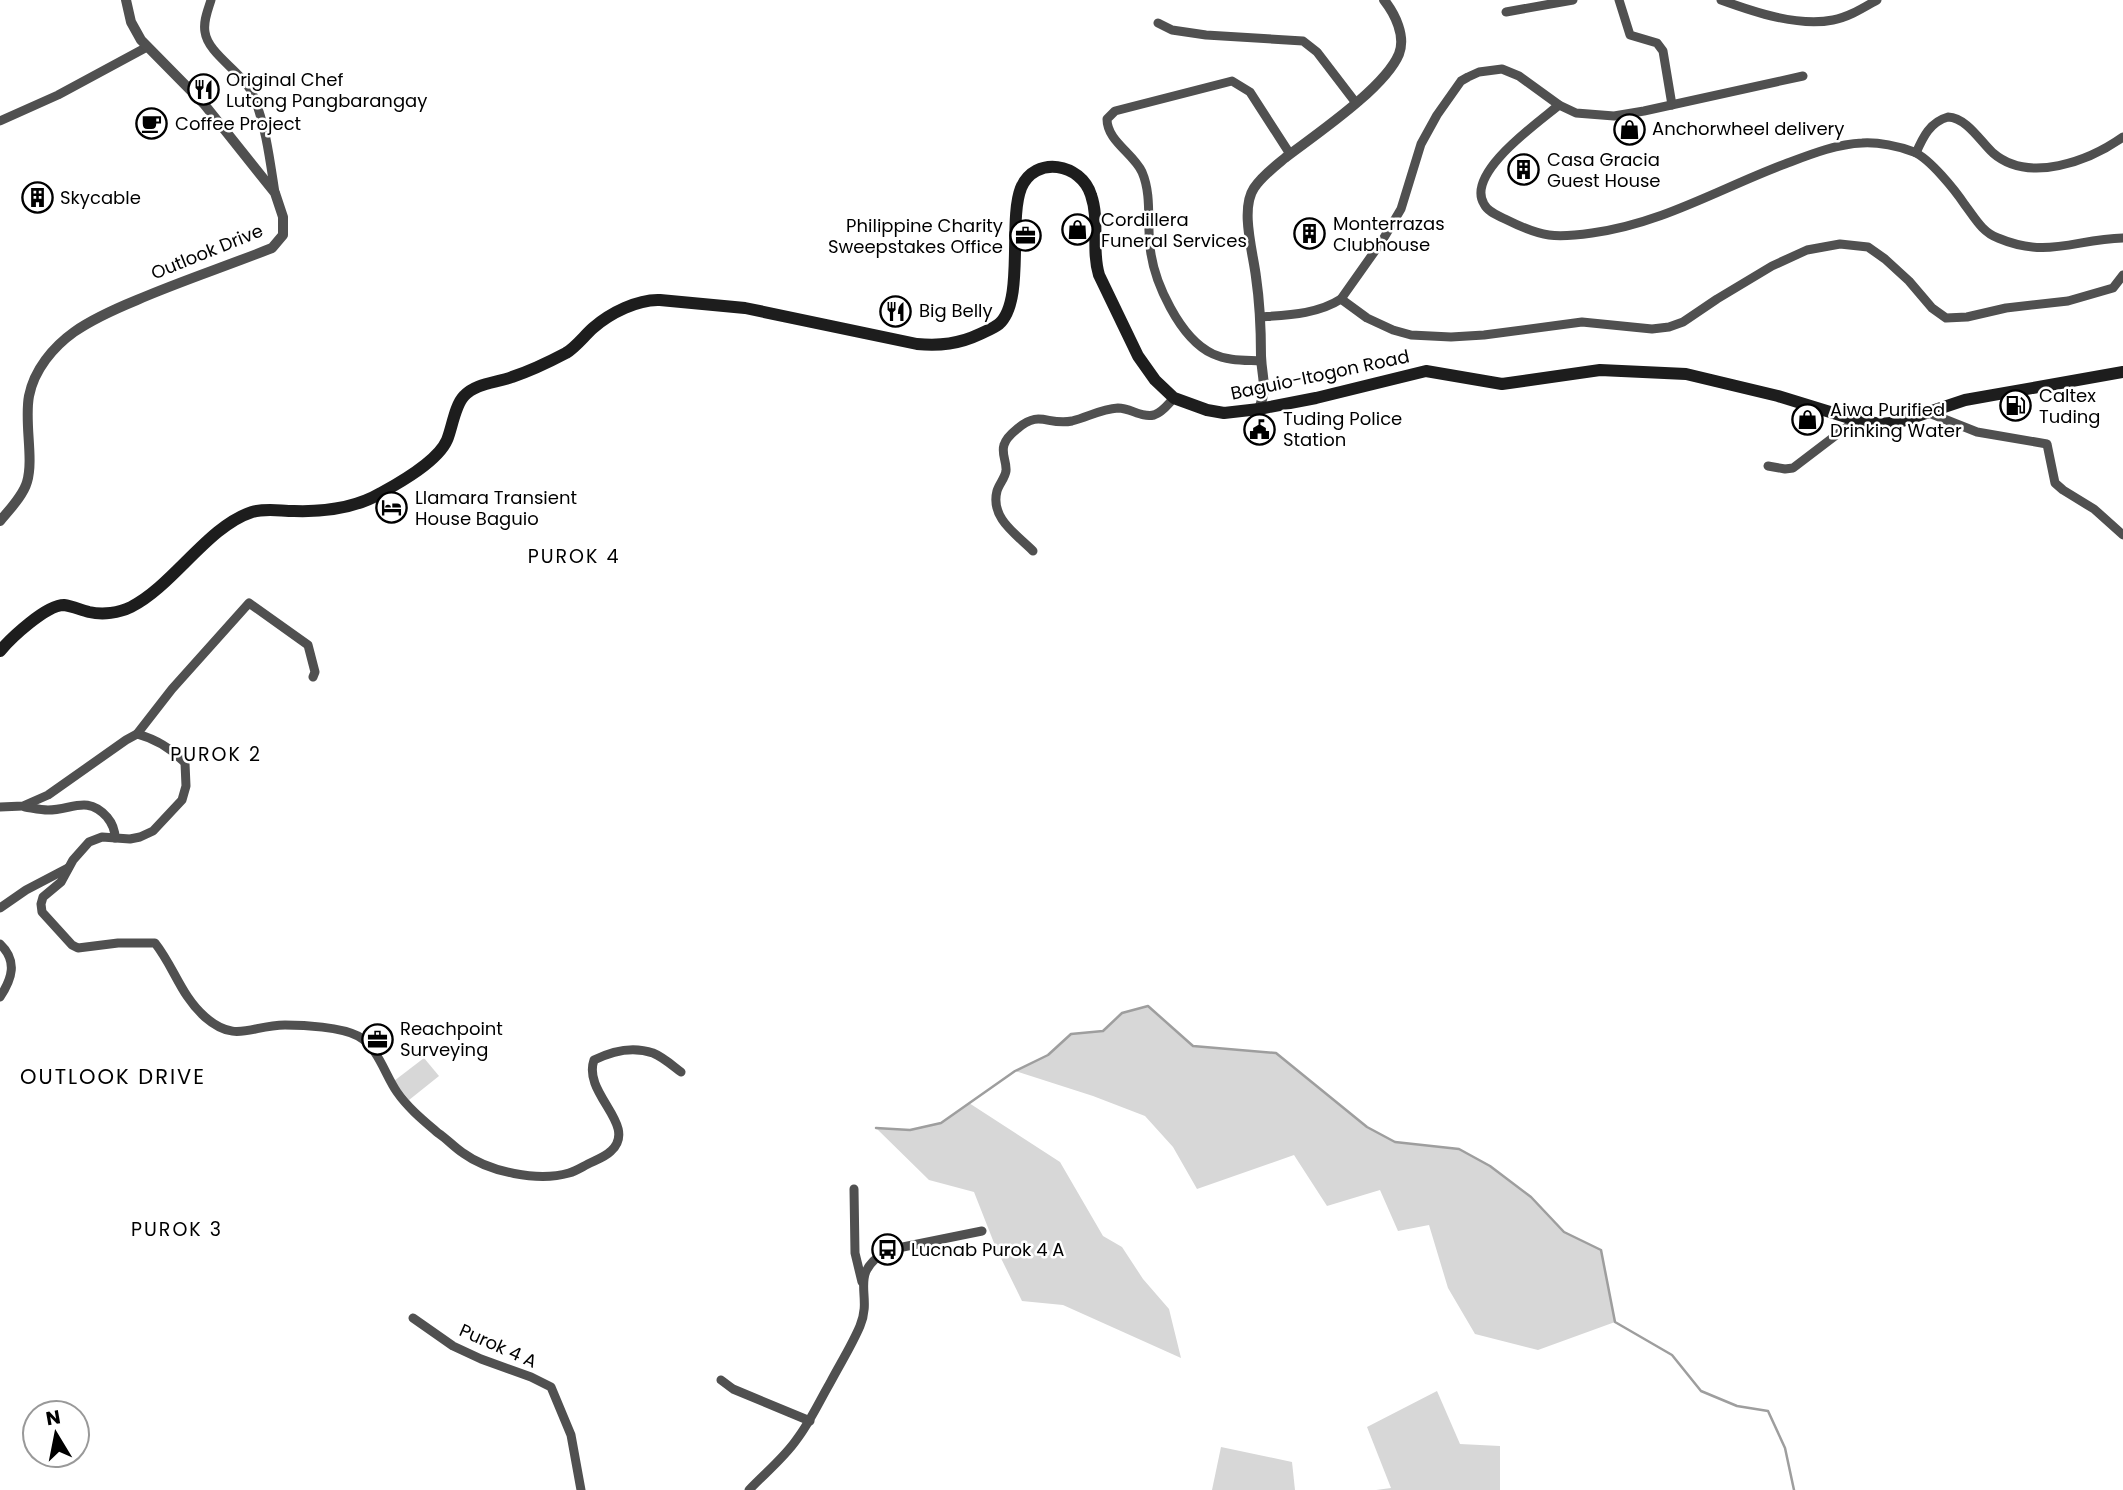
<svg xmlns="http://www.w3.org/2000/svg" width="2123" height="1490" font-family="Poppins,sans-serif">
<rect width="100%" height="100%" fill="#fff"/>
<!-- green -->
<g fill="#d7d7d7">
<path d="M 1148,1006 L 1193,1046 L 1276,1053 L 1367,1127 L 1395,1142 L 1459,1149 L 1490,1166 L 1531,1197 L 1564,1232 L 1601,1250 L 1615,1322 L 1538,1350 L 1475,1334 L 1448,1288 L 1429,1225 L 1398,1231 L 1380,1190 L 1327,1206 L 1294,1155 L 1197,1189 L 1173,1147 L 1145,1116 L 1093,1096 L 1015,1071 L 1048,1055 L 1071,1034 L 1103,1031 L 1122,1013 Z"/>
<path d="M 424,1058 L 439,1076 L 409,1100 L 394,1081 Z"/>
<path d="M 969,1103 L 1060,1162 L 1103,1236 L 1122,1247 L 1143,1279 L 1169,1309 L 1181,1358 L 1063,1305 L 1022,1301 L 996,1248 L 974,1192 L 929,1180 L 876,1128 L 910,1130 L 941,1123 Z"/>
<path d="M 1437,1391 L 1460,1444 L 1500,1446 L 1500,1490 L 1376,1490 L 1391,1488 L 1367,1427 Z"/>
<path d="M 1221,1447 L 1292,1462 L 1295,1490 L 1212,1490 Z"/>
</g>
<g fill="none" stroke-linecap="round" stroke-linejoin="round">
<!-- stream -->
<path stroke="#9e9e9e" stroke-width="2.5" d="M 876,1128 L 910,1130 L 941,1123 L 1015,1071 L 1048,1055 L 1071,1034 L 1103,1031 L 1122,1013 L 1148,1006 L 1193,1046 L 1276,1053 L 1367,1127 L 1395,1142 L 1459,1149 L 1490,1166 L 1531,1197 L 1564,1232 L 1601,1250 L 1615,1322 L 1672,1355 L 1701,1391 L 1737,1406 L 1768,1411 L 1785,1448 L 1794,1490"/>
<!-- minor -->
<g stroke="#505050" stroke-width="9">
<path d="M 211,0 C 208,10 203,21 205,32 C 208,55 245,73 254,97 C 266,127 270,161 275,193"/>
<path d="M 1619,0 L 1630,35 L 1657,43 L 1663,51 L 1672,105"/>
<path d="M 1721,0 C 1754,12 1798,27 1833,20 C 1849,17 1863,8 1877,0"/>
<path d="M 1506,12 L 1573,0"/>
<path d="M 1158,23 L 1172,30 L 1206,35 L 1303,41 L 1317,52 L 1356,103"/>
<path d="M 1559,105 C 1539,122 1465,173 1484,204 C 1488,212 1497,215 1505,219 C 1519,226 1534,233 1549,235 C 1563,237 1578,235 1592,233 C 1661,224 1721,188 1785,164 C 1809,155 1836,144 1862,143 C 1878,142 1899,146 1914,152 C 1930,159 1955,190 1965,205 C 1975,218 1982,232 1998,238 C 2048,259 2075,239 2123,238"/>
<path d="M 0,121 L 58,95 L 147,47"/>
<path d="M 1916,153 C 1923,137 1930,122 1948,117 C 1967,118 1980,141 1993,153 C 2029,184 2089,161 2123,137"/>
<path d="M 1341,299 L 1367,318 L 1393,330 L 1411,335 L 1451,337 L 1484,335 L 1582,322 L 1652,329 L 1669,327 L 1683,322 L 1717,299 L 1772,266 L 1807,250 L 1840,244 L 1868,247 L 1885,259 L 1909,281 L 1932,308 L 1946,318 L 1967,317 L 2006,308 L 2068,301 L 2113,288 L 2123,275"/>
<path d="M 1261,317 C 1288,315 1318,314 1341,299 L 1382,241 L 1401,209 L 1421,144 L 1437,115 L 1461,81 L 1468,77 L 1479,72 L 1502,69 L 1519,76 L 1559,105 L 1576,113 L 1614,116 L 1644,111 L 1803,76"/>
<path d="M 1261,361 C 1245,360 1228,361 1213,354 C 1180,339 1153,281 1150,246 C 1147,222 1152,195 1142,172 C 1133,153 1107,141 1107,119 L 1115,111 L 1232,81 L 1250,92 L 1290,154"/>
<path d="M 1929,413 L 1977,432 L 2047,444 L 2055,483 L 2063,490 L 2094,509 L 2123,535"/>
<path d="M 1768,466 L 1785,469 L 1793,468 L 1856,420"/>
<path d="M 1033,551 C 1016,534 990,518 997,491 C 999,484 1005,478 1006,471 C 1007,462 1001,454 1004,445 C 1006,438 1012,433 1017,429 C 1040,409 1047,426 1072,421 C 1088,417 1101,409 1118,408 C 1131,408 1141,418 1154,415 C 1163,412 1168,404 1174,398"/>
<path d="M 137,734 L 172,689 L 249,603 L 308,645 L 315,672 L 313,677"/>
<path d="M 0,807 L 23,806 L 48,795 L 126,740 L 137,734 C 156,739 172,749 185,763 L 186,786 L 182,800 L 153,831 L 140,837 L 130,839 L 102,837 L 89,842 L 73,860 L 61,882 L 43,897 L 41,904 L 42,912 L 72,945 L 78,948 L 118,943 L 155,943 C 174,967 181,996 205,1017 C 236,1044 251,1025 285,1025 C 304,1025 341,1027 358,1036 C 378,1047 385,1075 397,1092 C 408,1108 424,1121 438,1133 C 447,1139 454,1147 463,1153 C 489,1172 538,1182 569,1173 C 576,1171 582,1167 588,1164 C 596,1160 605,1157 611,1151 C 639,1125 582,1094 594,1060 C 612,1051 633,1046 653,1053 C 663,1057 673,1066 681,1072"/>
<path d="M 25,807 C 32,808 41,810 48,810 C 72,810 87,795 107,817 C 112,823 115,830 115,838"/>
<path d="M 0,908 L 26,890 L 68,868"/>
<path d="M 0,944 C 18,961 12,979 0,997"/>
<path d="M 854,1189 L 855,1253 L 862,1282"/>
<path d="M 413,1318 L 453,1346 L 481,1359 L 531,1377 L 551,1387 L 571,1435 L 581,1490"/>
<path d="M 721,1380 L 733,1389 L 810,1421"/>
<path d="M 749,1490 C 765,1473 784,1458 797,1439 C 810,1422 819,1402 830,1383 C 840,1364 852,1345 860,1326 C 874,1293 846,1275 888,1250 L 982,1231"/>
</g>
<!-- tertiary -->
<g stroke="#505050" stroke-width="10">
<path d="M 1259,409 C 1268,385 1262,380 1261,356 C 1261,329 1260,304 1256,277 C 1253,252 1240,209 1254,188 C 1262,176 1274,167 1285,158 C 1315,135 1385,88 1399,54 C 1406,36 1395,14 1384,0"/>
<path d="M 0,521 C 9,510 23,496 27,482 C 34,459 24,422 29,396 C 34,370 53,347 74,332 C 94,318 115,309 137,300 C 181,281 227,266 272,248 L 283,235 L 283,217 L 275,193 L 204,104 L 141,40 L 131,22 L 126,0"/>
</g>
<!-- secondary -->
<path stroke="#1d1d1d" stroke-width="12" d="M 0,651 C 11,638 46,605 64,605 C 72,606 81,610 89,612 C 103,615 119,613 131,607 C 173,586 208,526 252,512 C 266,508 280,511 294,511 C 324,512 354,509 381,493 C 401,482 438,461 447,440 C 452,428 455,405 464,396 C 476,383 496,383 512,377 C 530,371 549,362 566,353 C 576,347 584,336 593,328 C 610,313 638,299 660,300 L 745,308 L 917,344 C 940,346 959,344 980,334 C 986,331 994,328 999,324 C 1025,301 1008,221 1021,188 C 1035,155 1081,163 1091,195 C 1100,221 1091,249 1099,275 L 1138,356 L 1155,380 L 1174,398 L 1207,410 L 1224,413 L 1259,409 L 1316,398 L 1426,371 L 1502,384 L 1600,370 L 1686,374 L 1778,396 L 1856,420 L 1881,424 L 1899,422 L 1965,400 L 2123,372"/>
</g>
<!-- icons -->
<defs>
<symbol id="restaurant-ring" viewBox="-11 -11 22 22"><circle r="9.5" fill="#fff" stroke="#000" stroke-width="1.5"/><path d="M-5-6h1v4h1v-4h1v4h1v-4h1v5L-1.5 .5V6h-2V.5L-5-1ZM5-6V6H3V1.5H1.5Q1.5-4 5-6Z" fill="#000"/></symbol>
<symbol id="cafe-ring" viewBox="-11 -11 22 22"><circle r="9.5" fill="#fff" stroke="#000" stroke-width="1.5"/><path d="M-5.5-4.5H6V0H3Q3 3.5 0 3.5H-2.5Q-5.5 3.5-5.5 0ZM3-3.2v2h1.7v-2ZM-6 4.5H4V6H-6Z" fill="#000"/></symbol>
<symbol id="shop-ring" viewBox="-11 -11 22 22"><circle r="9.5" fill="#fff" stroke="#000" stroke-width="1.5"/><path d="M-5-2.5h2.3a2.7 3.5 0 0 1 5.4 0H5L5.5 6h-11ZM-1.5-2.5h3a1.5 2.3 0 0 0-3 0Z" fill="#000"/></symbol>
<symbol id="building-ring" viewBox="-11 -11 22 22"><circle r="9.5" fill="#fff" stroke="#000" stroke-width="1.5"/><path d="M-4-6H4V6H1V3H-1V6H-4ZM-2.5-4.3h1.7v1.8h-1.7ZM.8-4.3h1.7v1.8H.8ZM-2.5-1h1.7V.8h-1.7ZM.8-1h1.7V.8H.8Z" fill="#000"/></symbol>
<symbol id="office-ring" viewBox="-11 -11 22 22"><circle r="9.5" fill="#fff" stroke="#000" stroke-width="1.5"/><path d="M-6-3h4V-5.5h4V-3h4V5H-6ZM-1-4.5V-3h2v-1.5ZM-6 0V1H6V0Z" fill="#000"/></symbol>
<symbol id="fuel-ring" viewBox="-11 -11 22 22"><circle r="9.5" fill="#fff" stroke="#000" stroke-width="1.5"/><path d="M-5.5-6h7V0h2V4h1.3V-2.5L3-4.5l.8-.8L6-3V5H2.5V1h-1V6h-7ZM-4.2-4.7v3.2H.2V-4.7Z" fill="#000"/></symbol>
<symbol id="civic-ring" viewBox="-11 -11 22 22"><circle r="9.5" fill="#fff" stroke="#000" stroke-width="1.5"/><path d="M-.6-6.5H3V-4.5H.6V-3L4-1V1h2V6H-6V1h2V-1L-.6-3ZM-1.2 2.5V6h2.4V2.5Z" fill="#000"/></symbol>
<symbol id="hotel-ring" viewBox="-11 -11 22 22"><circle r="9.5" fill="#fff" stroke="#000" stroke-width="1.5"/><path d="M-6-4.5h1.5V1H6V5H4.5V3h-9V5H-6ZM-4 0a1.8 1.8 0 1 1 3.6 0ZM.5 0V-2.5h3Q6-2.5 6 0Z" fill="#000"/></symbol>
<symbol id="bus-ring" viewBox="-11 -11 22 22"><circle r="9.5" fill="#fff" stroke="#000" stroke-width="1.5"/><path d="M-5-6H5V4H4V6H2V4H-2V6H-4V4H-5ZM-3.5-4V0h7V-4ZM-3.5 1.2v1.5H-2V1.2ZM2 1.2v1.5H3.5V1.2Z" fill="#000"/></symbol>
</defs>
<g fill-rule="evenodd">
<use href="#restaurant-ring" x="186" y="72" width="35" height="35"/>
<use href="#cafe-ring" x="134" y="106" width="35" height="35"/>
<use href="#shop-ring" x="1612" y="112" width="35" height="35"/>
<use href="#building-ring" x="1506" y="152" width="35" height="35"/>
<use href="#building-ring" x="20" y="180" width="35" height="35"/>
<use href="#shop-ring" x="1060" y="212" width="35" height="35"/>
<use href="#building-ring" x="1292" y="216" width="35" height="35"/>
<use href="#office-ring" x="1008" y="218" width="35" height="35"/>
<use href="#restaurant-ring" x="878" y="294" width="35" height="35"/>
<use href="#fuel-ring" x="1998" y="388" width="35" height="35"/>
<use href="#shop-ring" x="1790" y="402" width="35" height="35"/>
<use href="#civic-ring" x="1242" y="412" width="35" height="35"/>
<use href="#hotel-ring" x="374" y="490" width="35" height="35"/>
<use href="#office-ring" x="360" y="1022" width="35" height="35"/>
<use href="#bus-ring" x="870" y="1232" width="35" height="35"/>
</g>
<g text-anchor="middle" stroke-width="5" stroke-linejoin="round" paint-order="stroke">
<!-- poi labels -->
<g font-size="18" fill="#000" stroke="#fff" text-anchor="start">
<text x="226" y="86">Original Chef<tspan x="226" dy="21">Lutong Pangbarangay</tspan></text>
<text x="175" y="130">Coffee Project</text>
<text x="1652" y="135">Anchorwheel delivery</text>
<text x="1547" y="166">Casa Gracia<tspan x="1547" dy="21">Guest House</tspan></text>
<text x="60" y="204">Skycable</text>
<text x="1101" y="226">Cordillera<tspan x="1101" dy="21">Funeral Services</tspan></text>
<text x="1333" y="230">Monterrazas<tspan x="1333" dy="21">Clubhouse</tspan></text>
<text x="1003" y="232" text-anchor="end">Philippine Charity<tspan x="1003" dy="21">Sweepstakes Office</tspan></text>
<text x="919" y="317">Big Belly</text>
<text x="2039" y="402">Caltex<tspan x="2039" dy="21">Tuding</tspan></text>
<text x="1830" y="416">Aiwa Purified<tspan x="1830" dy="21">Drinking Water</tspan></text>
<text x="1283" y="425">Tuding Police<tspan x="1283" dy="21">Station</tspan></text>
<text x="415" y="504">Llamara Transient<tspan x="415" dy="21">House Baguio</tspan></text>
<text x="400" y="1035">Reachpoint<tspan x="400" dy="21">Surveying</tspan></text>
<text x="911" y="1256">Lucnab Purok 4 A</text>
</g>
<!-- street labels -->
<g font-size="18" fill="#000" stroke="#fff">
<text transform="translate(207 252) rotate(-22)" y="6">Outlook Drive</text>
<text transform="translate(1320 375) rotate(-12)" y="6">Baguio-Itogon Road</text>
<text transform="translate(498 1346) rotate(24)" y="6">Purok 4 A</text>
</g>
<!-- neighbourhood labels -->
<g font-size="19" letter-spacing="2" fill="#000" stroke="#fff">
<text x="574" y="563">PUROK 4</text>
<text x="216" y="761">PUROK 2</text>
<text x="177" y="1236">PUROK 3</text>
</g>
<!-- quarter labels -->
<g font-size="21" letter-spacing="2" fill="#000" stroke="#fff">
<text x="113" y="1084">OUTLOOK DRIVE</text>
</g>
</g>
<!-- north arrow -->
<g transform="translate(56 1434) rotate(350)"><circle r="33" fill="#ffffff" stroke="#999999" stroke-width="2"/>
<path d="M0-5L12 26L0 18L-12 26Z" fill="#000000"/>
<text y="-10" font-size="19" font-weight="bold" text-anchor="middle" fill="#000000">N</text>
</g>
</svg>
